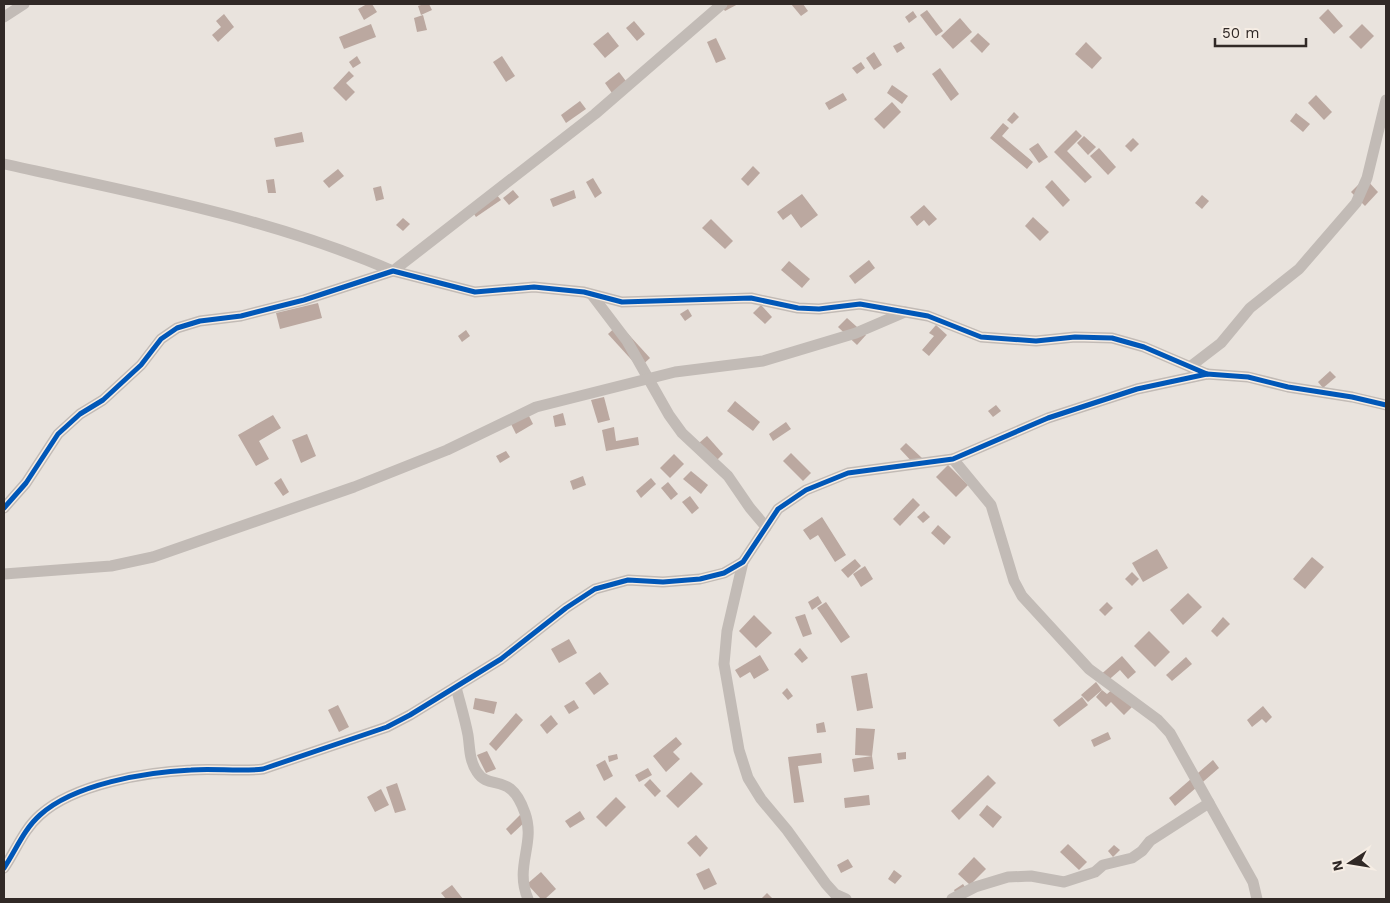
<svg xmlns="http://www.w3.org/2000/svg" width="1390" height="903" font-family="'Work Sans',sans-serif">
<rect width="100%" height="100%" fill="#e9e3dd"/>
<!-- building -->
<g fill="#bba8a0">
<path d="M 367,4 L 372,4 L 377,12 L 364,20 L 358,9 Z"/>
<path d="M 424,4 L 429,4 L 432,10 L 421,15 L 418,6 Z"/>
<path d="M 723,4 L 738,4 L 725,11 L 721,5 Z"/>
<path d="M 791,4 L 803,4 L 808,11 L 801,16 Z"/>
<path d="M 1328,9 L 1343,26 L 1334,34 L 1319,18 Z"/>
<path d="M 927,10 L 943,31 L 936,36 L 920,15 Z"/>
<path d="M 913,11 L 917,17 L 909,23 L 905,17 Z"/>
<path d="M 224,14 L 234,27 L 218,42 L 212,35 L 221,27 L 216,21 Z"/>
<path d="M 423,15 L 427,30 L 417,32 L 414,18 Z"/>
<path d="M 960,18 L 972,32 L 953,49 L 941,36 Z"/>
<path d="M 634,21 L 645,34 L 637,41 L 626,28 Z"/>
<path d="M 371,24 L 376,37 L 344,49 L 339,37 Z"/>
<path d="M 1362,24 L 1374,36 L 1361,49 L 1349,37 Z"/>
<path d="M 608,32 L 619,46 L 605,58 L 593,44 Z"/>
<path d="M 978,33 L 990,44 L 982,53 L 970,41 Z"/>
<path d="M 716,38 L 726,59 L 716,63 L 707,42 Z"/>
<path d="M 901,42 L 905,48 L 897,53 L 893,46 Z"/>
<path d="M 1086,42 L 1102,58 L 1092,69 L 1075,54 Z"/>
<path d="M 874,52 L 882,65 L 874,70 L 866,58 Z"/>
<path d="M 357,56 L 361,63 L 353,68 L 349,62 Z"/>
<path d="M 502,56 L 515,76 L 506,82 L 493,62 Z"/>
<path d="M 861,62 L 865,68 L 857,74 L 852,68 Z"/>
<path d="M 940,68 L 959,94 L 951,101 L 932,74 Z"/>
<path d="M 349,71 L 354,76 L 346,83 L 355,92 L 346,101 L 333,88 Z"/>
<path d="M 619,72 L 629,85 L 614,96 L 605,83 Z"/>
<path d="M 892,85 L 908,96 L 902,104 L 887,93 Z"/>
<path d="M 843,93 L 847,100 L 829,110 L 825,103 Z"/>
<path d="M 1316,95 L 1332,112 L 1324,120 L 1308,103 Z"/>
<path d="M 580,101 L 586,109 L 566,123 L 561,115 Z"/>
<path d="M 892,102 L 901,112 L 884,129 L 874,119 Z"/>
<path d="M 1014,112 L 1019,117 L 1012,124 L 1007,120 Z"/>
<path d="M 1296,113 L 1310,124 L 1303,132 L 1290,121 Z"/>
<path d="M 1003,123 L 1009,128 L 1002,136 L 1033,162 L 1027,169 L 990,138 Z"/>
<path d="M 1076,130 L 1082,136 L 1067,151 L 1092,177 L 1085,183 L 1054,152 Z"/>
<path d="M 302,132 L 304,142 L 276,147 L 274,138 Z"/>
<path d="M 1084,136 L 1096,147 L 1088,155 L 1077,143 Z"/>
<path d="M 1133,138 L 1139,144 L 1131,152 L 1125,146 Z"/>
<path d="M 1038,143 L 1048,157 L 1039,163 L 1029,149 Z"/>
<path d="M 1099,148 L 1116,167 L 1108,175 L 1090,156 Z"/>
<path d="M 753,166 L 760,173 L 748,186 L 741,179 Z"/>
<path d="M 338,169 L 344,176 L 329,188 L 323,181 Z"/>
<path d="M 593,178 L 602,193 L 595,198 L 586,182 Z"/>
<path d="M 1365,178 L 1378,192 L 1365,206 L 1351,192 Z"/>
<path d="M 274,179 L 276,193 L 268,193 L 266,180 Z"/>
<path d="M 1052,180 L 1070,200 L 1063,207 L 1045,187 Z"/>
<path d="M 381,186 L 384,199 L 376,201 L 373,188 Z"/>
<path d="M 513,190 L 519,197 L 509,205 L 503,198 Z"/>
<path d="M 574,190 L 576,198 L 553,207 L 550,199 Z"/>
<path d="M 496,194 L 501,200 L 476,217 L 472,211 Z"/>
<path d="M 802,194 L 818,215 L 801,228 L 791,214 L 783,220 L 777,212 Z"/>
<path d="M 1202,195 L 1209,201 L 1202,209 L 1195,203 Z"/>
<path d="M 924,205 L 937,219 L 929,226 L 924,220 L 917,226 L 910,217 Z"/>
<path d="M 1033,217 L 1049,232 L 1040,241 L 1025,226 Z"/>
<path d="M 403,218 L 410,224 L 403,231 L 396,225 Z"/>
<path d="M 711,219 L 733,241 L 725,249 L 702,228 Z"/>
<path d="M 869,260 L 875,268 L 855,284 L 849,276 Z"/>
<path d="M 789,261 L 810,279 L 802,288 L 781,270 Z"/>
<path d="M 318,303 L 322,318 L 280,329 L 276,313 Z"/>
<path d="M 761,305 L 772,317 L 765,324 L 753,313 Z"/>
<path d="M 688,309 L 692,316 L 685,321 L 680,314 Z"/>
<path d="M 847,318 L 866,335 L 857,345 L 838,327 Z"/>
<path d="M 619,324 L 650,358 L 639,368 L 608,334 Z"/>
<path d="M 936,325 L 947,335 L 929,356 L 922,350 L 934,336 L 929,333 Z"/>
<path d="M 466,330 L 470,336 L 462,342 L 458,336 Z"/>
<path d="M 1330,371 L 1336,377 L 1323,388 L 1318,382 Z"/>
<path d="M 604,397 L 610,420 L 598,423 L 591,400 Z"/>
<path d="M 735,401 L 760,422 L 753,431 L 727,411 Z"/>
<path d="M 996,405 L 1001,411 L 993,417 L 988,411 Z"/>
<path d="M 563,413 L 566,425 L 555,427 L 553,416 Z"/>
<path d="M 528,414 L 533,424 L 516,434 L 511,424 Z"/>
<path d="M 273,415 L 281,428 L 259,441 L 269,459 L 256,466 L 238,435 Z"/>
<path d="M 786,422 L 791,429 L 773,441 L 769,434 Z"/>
<path d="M 614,427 L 616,441 L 638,437 L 639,445 L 606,451 L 602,430 Z"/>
<path d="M 307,434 L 316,456 L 301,463 L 292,440 Z"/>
<path d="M 707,436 L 723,454 L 716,461 L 699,443 Z"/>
<path d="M 906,443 L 922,458 L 915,465 L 900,449 Z"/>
<path d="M 506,451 L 510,457 L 500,463 L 496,456 Z"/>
<path d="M 791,453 L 811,473 L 803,481 L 783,461 Z"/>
<path d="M 674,454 L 684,464 L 670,478 L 660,468 Z"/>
<path d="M 948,465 L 968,485 L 956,497 L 936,477 Z"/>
<path d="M 691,471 L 708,485 L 701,494 L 683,479 Z"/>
<path d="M 583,476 L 586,485 L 573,490 L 570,481 Z"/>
<path d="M 281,478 L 289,492 L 283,496 L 274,483 Z"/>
<path d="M 651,478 L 656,484 L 641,498 L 636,491 Z"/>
<path d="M 668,482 L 678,494 L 671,500 L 661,488 Z"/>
<path d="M 690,496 L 699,508 L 692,514 L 682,502 Z"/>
<path d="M 913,498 L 920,505 L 900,526 L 893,519 Z"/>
<path d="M 924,511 L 930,517 L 923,523 L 917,517 Z"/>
<path d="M 822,517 L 846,555 L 835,562 L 818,535 L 810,540 L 803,530 Z"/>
<path d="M 938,525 L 951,537 L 944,545 L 931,533 Z"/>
<path d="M 1157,549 L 1168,568 L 1143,582 L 1132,563 Z"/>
<path d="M 1312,557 L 1324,567 L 1305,589 L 1293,579 Z"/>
<path d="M 855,559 L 861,566 L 848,578 L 841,570 Z"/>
<path d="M 865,566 L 873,579 L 861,587 L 853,574 Z"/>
<path d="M 1132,572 L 1139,579 L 1132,586 L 1125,579 Z"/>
<path d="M 1188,593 L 1202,607 L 1183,625 L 1170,610 Z"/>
<path d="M 818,596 L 822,603 L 812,610 L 808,602 Z"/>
<path d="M 826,602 L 850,637 L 841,643 L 817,608 Z"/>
<path d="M 1107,602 L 1113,608 L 1105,616 L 1099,610 Z"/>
<path d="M 805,614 L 812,634 L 803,637 L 795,617 Z"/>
<path d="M 754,615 L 772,633 L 756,648 L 739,631 Z"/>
<path d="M 1223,617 L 1230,624 L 1217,637 L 1211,631 Z"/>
<path d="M 1149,631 L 1170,652 L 1155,667 L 1134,646 Z"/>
<path d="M 569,639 L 577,653 L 559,663 L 551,649 Z"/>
<path d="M 800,648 L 808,658 L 802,663 L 794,654 Z"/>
<path d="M 760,655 L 769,670 L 754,679 L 750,672 L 740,678 L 735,670 Z"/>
<path d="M 1122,656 L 1136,672 L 1128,679 L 1120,670 L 1104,684 L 1098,677 Z"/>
<path d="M 1186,657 L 1192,664 L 1172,681 L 1166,675 Z"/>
<path d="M 600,672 L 609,684 L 594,695 L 585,683 Z"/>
<path d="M 867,673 L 873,708 L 857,711 L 851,676 Z"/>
<path d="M 1096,682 L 1102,690 L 1088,702 L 1081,695 Z"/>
<path d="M 787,688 L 793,696 L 788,700 L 782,693 Z"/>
<path d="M 1114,688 L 1132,707 L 1124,715 L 1111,702 L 1106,707 L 1096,697 L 1102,690 L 1107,694 Z"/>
<path d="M 1082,697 L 1088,705 L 1059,727 L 1053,720 Z"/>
<path d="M 475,698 L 497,702 L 494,714 L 473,709 Z"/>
<path d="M 574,700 L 579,708 L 569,714 L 564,706 Z"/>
<path d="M 338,705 L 349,727 L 339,732 L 328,710 Z"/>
<path d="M 1263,706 L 1272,717 L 1266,723 L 1262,719 L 1252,727 L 1247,720 Z"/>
<path d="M 516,713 L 523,720 L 496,751 L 489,744 Z"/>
<path d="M 551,715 L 558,724 L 547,734 L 540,725 Z"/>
<path d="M 824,722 L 826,732 L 817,733 L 816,724 Z"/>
<path d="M 856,728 L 875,729 L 872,756 L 874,769 L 854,772 L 852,759 L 872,756 L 855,755 Z"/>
<path d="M 1108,732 L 1111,739 L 1094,747 L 1091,740 Z"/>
<path d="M 676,737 L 682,744 L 673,752 L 680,759 L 666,772 L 653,756 Z"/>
<path d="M 487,751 L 496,769 L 486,773 L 477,755 Z"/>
<path d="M 906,752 L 906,759 L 898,760 L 897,753 Z"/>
<path d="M 821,753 L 822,763 L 798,766 L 804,802 L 794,803 L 788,757 Z"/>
<path d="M 617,754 L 618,759 L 609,762 L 608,756 Z"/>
<path d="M 605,760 L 613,776 L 604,781 L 596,765 Z"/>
<path d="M 1213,760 L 1219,768 L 1175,806 L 1169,798 Z"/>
<path d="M 648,768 L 652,775 L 639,782 L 635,775 Z"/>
<path d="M 691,772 L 703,784 L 678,808 L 666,796 Z"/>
<path d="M 988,775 L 996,783 L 959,820 L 951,811 Z"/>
<path d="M 650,779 L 661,791 L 655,797 L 644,785 Z"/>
<path d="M 397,783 L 406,810 L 395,813 L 386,787 Z"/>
<path d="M 381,789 L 389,805 L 375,812 L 367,797 Z"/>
<path d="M 869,795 L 870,805 L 845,808 L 844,798 Z"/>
<path d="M 616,797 L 626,807 L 606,827 L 596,817 Z"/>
<path d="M 987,805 L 1002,817 L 993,828 L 979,815 Z"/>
<path d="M 580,811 L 585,819 L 570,828 L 565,821 Z"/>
<path d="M 520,815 L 526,821 L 511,835 L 506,829 Z"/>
<path d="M 696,835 L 708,848 L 700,857 L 687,843 Z"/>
<path d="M 1068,844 L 1087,862 L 1079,870 L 1060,852 Z"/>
<path d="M 1114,845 L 1120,850 L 1113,857 L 1108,851 Z"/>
<path d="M 974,857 L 986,869 L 970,885 L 958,874 Z"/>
<path d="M 848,859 L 853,867 L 841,873 L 837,865 Z"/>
<path d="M 709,868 L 717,884 L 704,890 L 696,874 Z"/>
<path d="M 894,870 L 902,876 L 895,884 L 888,879 Z"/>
<path d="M 541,872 L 556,889 L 545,899 L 541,899 L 527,884 Z"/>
<path d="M 963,884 L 967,890 L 957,896 L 954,890 Z"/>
<path d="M 452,885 L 463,899 L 446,899 L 441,893 Z"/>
<path d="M 767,893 L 773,899 L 761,899 Z"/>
</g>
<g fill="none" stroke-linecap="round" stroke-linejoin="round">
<!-- street -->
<g stroke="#c2bbb6" stroke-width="11">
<path d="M 4,17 L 24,4"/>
<path d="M 4,164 C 135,193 268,217 393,271 L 595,114 L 722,4"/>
<path d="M 592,295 L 627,341 L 669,415 L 682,433 L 728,476 L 750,508 L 766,527"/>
<path d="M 1191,366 L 1221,343 L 1250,308 L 1299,269 L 1356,203 L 1367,178 L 1386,100"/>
<path d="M 953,459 L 991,505 L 1014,581 L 1022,596 L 1089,669 L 1158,720 L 1170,733 L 1253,882 L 1257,899"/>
<path d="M 4,508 L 26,483 L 58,434 L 80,414 L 103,400 L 141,365 L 161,339 L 177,328 L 200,321 L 241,316 L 304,300 L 393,271 L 475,292 L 534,287 L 584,292 L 622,302 L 751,298 L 798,308 L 819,309 L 860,304 L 928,316 L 981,337 L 1036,341 L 1075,337 L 1112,338 L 1144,347 L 1207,374"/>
<path d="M 743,562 L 727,631 L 724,664 L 739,750 L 748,778 L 761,799 L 787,830 L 826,884 L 835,894 L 846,899"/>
<path d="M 4,574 L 111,566 L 153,557 L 354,487 L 447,450 L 536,407 L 675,372 L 763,361 L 856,333 L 905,312"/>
<path d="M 456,687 C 460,703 465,719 468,735 C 470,748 469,760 477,772 C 490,792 510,770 525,813 C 536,844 514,866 528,899"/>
<path d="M 4,868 C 16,850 24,829 40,815 C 74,784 146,772 191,770 C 215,768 239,772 263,769 L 387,727 L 410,715 L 501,659 L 566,608 L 595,589 L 628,580 L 663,582 L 700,579 L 724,573 L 743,562 L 778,509 L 806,490 L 848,473 L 953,459 L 1048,418 L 1137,389 L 1207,374 L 1248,377 L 1288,387 L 1352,397 L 1386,405"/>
<path d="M 952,899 L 975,887 L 1008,877 L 1031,876 L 1064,882 L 1095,872 L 1103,865 L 1132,858 L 1142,851 L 1150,841 L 1209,803"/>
</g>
<defs>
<g id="cycleway">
<path d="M 4,508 L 26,483 L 58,434 L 80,414 L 103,400 L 141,365 L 161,339 L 177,328 L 200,321 L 241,316 L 304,300 L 393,271 L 475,292 L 534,287 L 584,292 L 622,302 L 751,298 L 798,308 L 819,309 L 860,304 L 928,316 L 981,337 L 1036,341 L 1075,337 L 1112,338 L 1144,347 L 1207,374"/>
<path d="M 4,868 C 16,850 24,829 40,815 C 74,784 146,772 191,770 C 215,768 239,772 263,769 L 387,727 L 410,715 L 501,659 L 566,608 L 595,589 L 628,580 L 663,582 L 700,579 L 724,573 L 743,562 L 778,509 L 806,490 L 848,473 L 953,459 L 1048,418 L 1137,389 L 1207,374 L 1248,377 L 1288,387 L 1352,397 L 1386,405"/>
</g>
</defs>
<!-- cycleway casing -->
<use href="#cycleway" stroke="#f6ede4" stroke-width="8"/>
<!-- cycleway -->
<use href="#cycleway" stroke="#0057b8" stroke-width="5"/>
</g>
<!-- border -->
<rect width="1390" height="903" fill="none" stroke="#312926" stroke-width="10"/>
<!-- north arrow -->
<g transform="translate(1350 863) rotate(258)" stroke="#f6ede4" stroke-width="4" paint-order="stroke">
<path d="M0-4L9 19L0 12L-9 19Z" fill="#312926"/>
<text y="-8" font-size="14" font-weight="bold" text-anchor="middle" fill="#312926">N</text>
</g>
<!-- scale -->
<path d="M1215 38v8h91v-8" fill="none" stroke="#312926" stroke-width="2.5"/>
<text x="1222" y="38" font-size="15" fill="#312926" stroke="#f6ede4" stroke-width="4" paint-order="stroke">50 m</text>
</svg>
